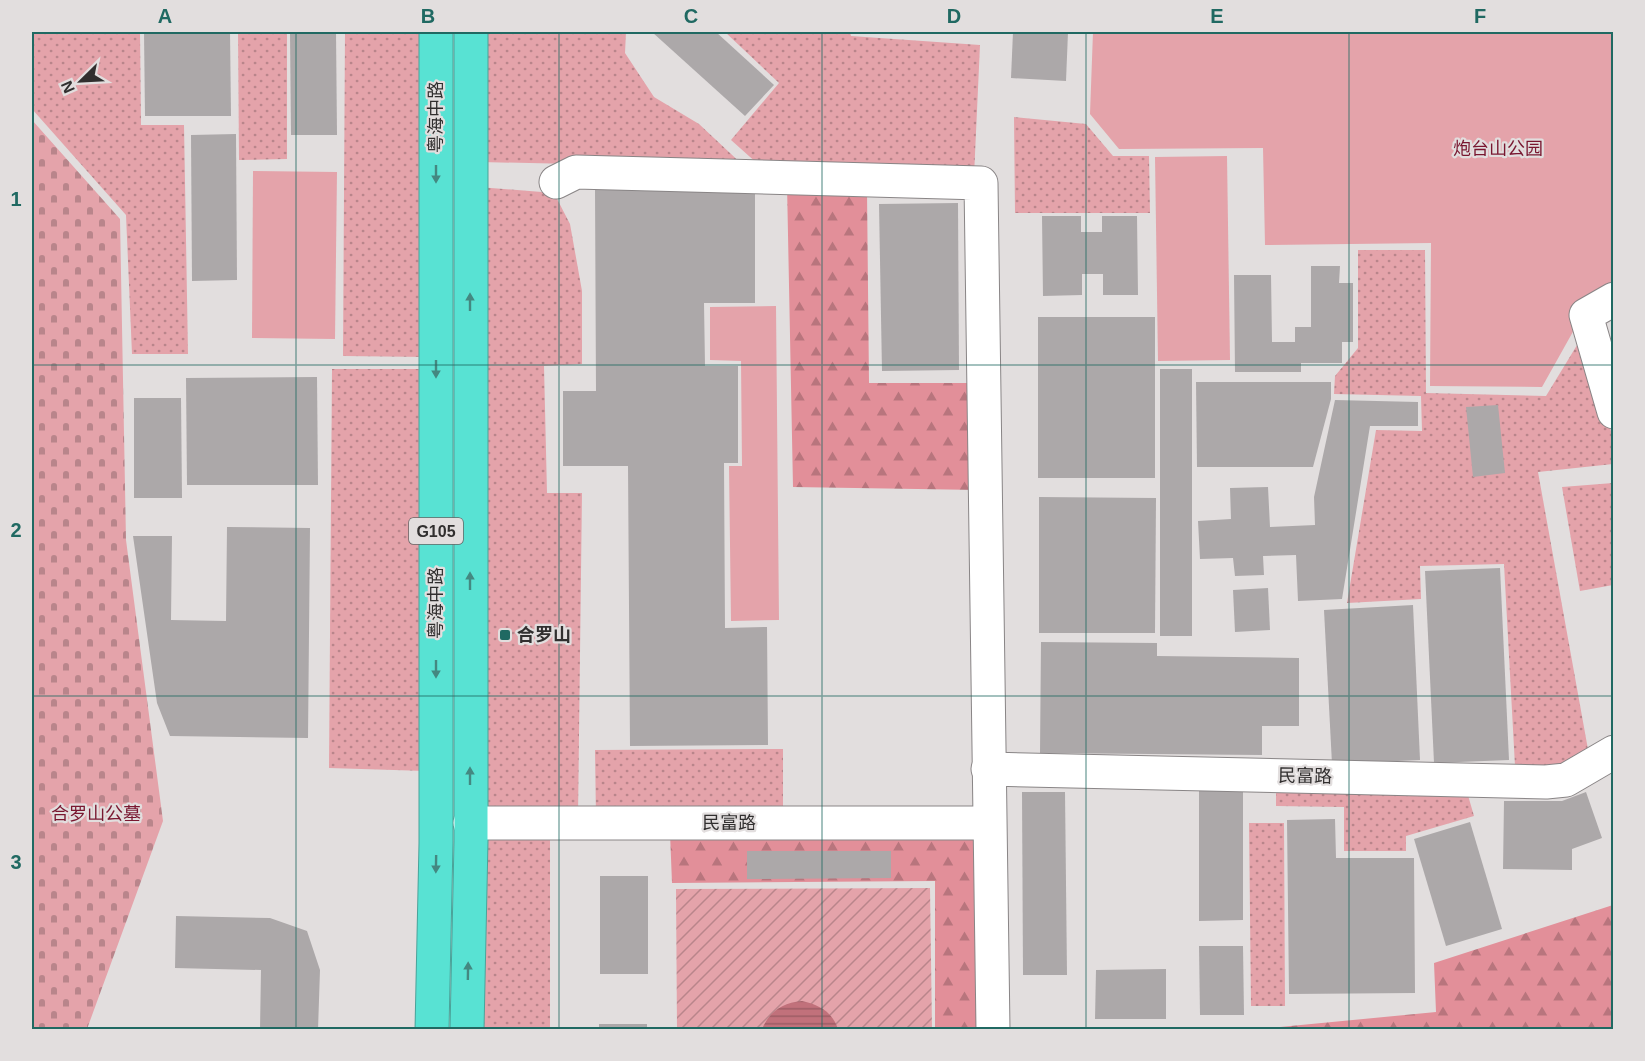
<svg xmlns="http://www.w3.org/2000/svg" width="1645" height="1061" font-family="Arial,'Noto Sans SC',sans-serif">
<defs>
<pattern id="grass-dots" width="8" height="8" patternUnits="userSpaceOnUse" patternTransform="scale(1.5)"><rect width="8" height="8" fill="#e4a3aa"/><path d="M2 2h.1M6 6h.1" fill="none" stroke="#b9858b" stroke-width="1.8" stroke-linecap="round"/></pattern>
<pattern id="forest-firs" width="22" height="20" patternUnits="userSpaceOnUse" patternTransform="scale(1.5)"><rect width="22" height="20" fill="#e28f99"/><path d="M5 1l3.5 6h-7zM16 11l3.5 6h-7z" fill="#b8757d"/></pattern>
<pattern id="cemetery-stones" width="16" height="16" patternUnits="userSpaceOnUse" patternTransform="scale(1.5)"><rect width="16" height="16" fill="#e4a3aa"/><path d="M2 7V4a2 2 0 0 1 4 0v3zM10 15v-3a2 2 0 0 1 4 0v3z" fill="#b9858b"/></pattern>
<pattern id="garden-furrows" width="10" height="10" patternUnits="userSpaceOnUse" patternTransform="scale(1.5)"><rect width="10" height="10" fill="#e4a3aa"/><path d="M-1 1l2-2M0 10L10 0M9 11l2-2" fill="none" stroke="#b9858b"/></pattern>
<pattern id="water-rules" width="6" height="5" patternUnits="userSpaceOnUse" patternTransform="scale(1.5)"><rect width="6" height="5" fill="#c1717b"/><path d="M0 2.5h6" fill="none" stroke="#9d5d65"/></pattern>
</defs>
<rect width="100%" height="100%" fill="#e2dede"/>
<!-- grass -->
<g fill="url(#grass-dots)">
<path d="M 32,32 L 140,32 L 141,125 L 184,125 L 188,354 L 132,354 L 126,215 L 32,109 Z"/>
<path d="M 238,32 L 287,32 L 287,159 L 239,160 Z"/>
<path d="M 345,32 L 427,32 L 428,357 L 343,356 Z"/>
<path d="M 480,32 L 626,32 L 625,53 L 654,97 L 699,124 L 746,168 L 481,162 Z"/>
<path d="M 725,32 L 850,32 L 851,36 L 980,45 L 974,176 L 759,165 L 731,140 L 779,83 Z"/>
<path d="M 1014,117 L 1086,124 L 1113,156 L 1149,156 L 1150,213 L 1015,213 Z"/>
<path d="M 478,187 L 554,193 L 570,224 L 582,291 L 582,364 L 544,366 L 547,493 L 582,493 L 578,817 L 479,815 Z"/>
<path d="M 1358,250 L 1425,250 L 1426,393 L 1546,396 L 1585,332 L 1613,439 L 1613,464 L 1538,472 L 1589,755 L 1557,767 L 1515,766 L 1504,564 L 1420,566 L 1421,599 L 1347,603 L 1376,430 L 1422,431 L 1421,396 L 1334,394 L 1335,376 L 1358,348 Z"/>
<path d="M 332,369 L 428,369 L 426,771 L 329,768 Z"/>
<path d="M 1613,483 L 1613,585 L 1580,591 L 1562,487 Z"/>
<path d="M 783,749 L 783,818 L 596,818 L 595,750 Z"/>
<path d="M 1276,785 L 1465,785 L 1474,816 L 1406,836 L 1406,851 L 1344,851 L 1344,807 L 1276,806 Z"/>
<path d="M 1249,823 L 1284,823 L 1285,1006 L 1251,1006 Z"/>
<path d="M 479,834 L 550,837 L 550,1029 L 476,1030 Z"/>
</g>
<!-- forest -->
<g fill="url(#forest-firs)">
<path d="M 787,184 L 867,191 L 869,383 L 976,383 L 979,490 L 793,487 Z"/>
<path d="M 670,833 L 980,834 L 983,1029 L 935,1029 L 935,881 L 672,883 Z"/>
<path d="M 1613,905 L 1613,1029 L 1280,1029 L 1280,1027 L 1436,1012 L 1434,963 Z"/>
</g>
<!-- cemetery -->
<path fill="url(#cemetery-stones)" d="M 32,120 L 120,219 L 126,540 L 163,821 L 87,1029 L 32,1029 Z"/>
<!-- park -->
<g fill="#e4a3aa">
<path d="M 1093,32 L 1613,32 L 1613,295 L 1584,312 L 1542,387 L 1430,386 L 1431,243 L 1265,245 L 1263,148 L 1119,149 L 1090,114 Z"/>
<path d="M 1227,156 L 1230,360 L 1158,361 L 1155,157 Z"/>
<path d="M 253,171 L 337,172 L 335,339 L 252,338 Z"/>
<path d="M 776,306 L 779,620 L 731,621 L 729,466 L 742,466 L 741,361 L 710,360 L 710,307 Z"/>
</g>
<!-- garden -->
<path fill="url(#garden-furrows)" d="M 930,888 L 932,1029 L 677,1029 L 676,889 Z"/>
<!-- water -->
<path fill="url(#water-rules)" d="M 802,1001 C 820,1005 832,1012 838,1029 L 762,1029 C 770,1011 782,1003 802,1001 Z"/>
<!-- building -->
<g fill="#aca8a9">
<path d="M 144,32 L 230,32 L 231,116 L 145,116 Z"/>
<path d="M 290,32 L 336,32 L 337,135 L 291,135 Z"/>
<path d="M 652,32 L 716,32 L 774,85 L 745,116 Z"/>
<path d="M 1013,32 L 1068,32 L 1066,81 L 1011,78 Z"/>
<path d="M 236,134 L 237,280 L 192,281 L 191,135 Z"/>
<path d="M 755,188 L 755,303 L 704,303 L 705,366 L 738,366 L 738,463 L 724,463 L 725,628 L 767,627 L 768,745 L 630,746 L 628,466 L 563,466 L 563,391 L 596,391 L 595,189 Z"/>
<path d="M 958,203 L 959,370 L 882,371 L 879,204 Z"/>
<path d="M 1042,216 L 1081,216 L 1081,232 L 1102,232 L 1102,216 L 1137,216 L 1138,295 L 1103,295 L 1103,274 L 1082,274 L 1082,295 L 1043,296 Z"/>
<path d="M 1311,266 L 1340,266 L 1339,283 L 1353,283 L 1353,342 L 1342,342 L 1342,363 L 1301,363 L 1301,372 L 1235,372 L 1234,275 L 1271,275 L 1272,342 L 1295,342 L 1295,327 L 1311,327 Z"/>
<rect x="1038" y="317" width="117" height="161"/>
<rect x="1160" y="369" width="32" height="267"/>
<path d="M 317,377 L 318,485 L 187,485 L 186,378 Z"/>
<path d="M 1196,382 L 1331,382 L 1331,399 L 1313,467 L 1197,467 Z"/>
<path d="M 134,398 L 181,398 L 182,498 L 134,498 Z"/>
<path d="M 1335,400 L 1418,402 L 1418,426 L 1370,426 L 1342,599 L 1298,601 L 1296,555 L 1263,556 L 1264,575 L 1235,576 L 1233,558 L 1200,559 L 1198,521 L 1231,519 L 1230,488 L 1268,487 L 1270,527 L 1315,525 L 1314,497 Z"/>
<path d="M 1498,405 L 1505,473 L 1473,477 L 1466,407 Z"/>
<path d="M 1039,497 L 1156,498 L 1155,633 L 1039,633 Z"/>
<path d="M 227,527 L 310,528 L 308,738 L 170,736 L 157,703 L 133,536 L 172,536 L 171,620 L 226,621 Z"/>
<path d="M 1500,568 L 1509,760 L 1434,763 L 1425,571 Z"/>
<path d="M 1268,588 L 1270,630 L 1235,632 L 1233,590 Z"/>
<path d="M 1413,605 L 1420,760 L 1332,764 L 1324,610 Z"/>
<path d="M 1041,642 L 1157,643 L 1157,656 L 1299,658 L 1299,726 L 1262,726 L 1262,755 L 1040,753 Z"/>
<path d="M 1199,784 L 1243,784 L 1243,920 L 1199,921 Z"/>
<path d="M 1022,792 L 1065,792 L 1067,975 L 1023,975 Z"/>
<path d="M 1586,792 L 1602,838 L 1572,849 L 1572,870 L 1503,869 L 1504,801 L 1562,801 Z"/>
<path d="M 1335,819 L 1336,858 L 1414,858 L 1415,993 L 1289,994 L 1287,820 Z"/>
<path d="M 1470,822 L 1502,929 L 1446,946 L 1414,839 Z"/>
<path d="M 747,851 L 891,851 L 891,878 L 747,879 Z"/>
<rect x="600" y="876" width="48" height="98"/>
<path d="M 176,916 L 270,918 L 307,931 L 320,970 L 318,1030 L 260,1030 L 261,970 L 175,968 Z"/>
<path d="M 1199,946 L 1243,946 L 1244,1015 L 1200,1015 Z"/>
<path d="M 1166,969 L 1166,1019 L 1095,1019 L 1096,970 Z"/>
<rect x="599" y="1024" width="48" height="6"/>
</g>
<g fill="none" stroke-linecap="round" stroke-linejoin="round">
<defs>
<g id="minor">
<path d="M 556,182 L 576,172 L 981,183 L 993,1030"/>
<path d="M 1614,299 L 1586,315 L 1614,412"/>
<path d="M 988,769 L 1546,782 L 1566,780 L 1614,752"/>
<path d="M 470,823 L 988,823"/>
</g>
<g id="highway">
<path d="M 432,1030 L 436,843 L 436,32"/>
<path d="M 467,1030 L 471,841 L 471,32"/>
</g>
</defs>
<!-- minor casing -->
<use href="#minor" stroke="#898586" stroke-width="35"/>
<!-- highway casing -->
<use href="#highway" stroke="#4aa39a" stroke-width="35"/>
<!-- minor -->
<use href="#minor" stroke="#fff" stroke-width="33"/>
<!-- highway -->
<use href="#highway" stroke="#58e2d3" stroke-width="33"/>
</g>
<!-- one-way arrows -->
<defs><path id="oneway-solid" d="M-6-.8H1V-3.2L6.5 0L1 3.2V.8H-6Z" transform="scale(1.5)"/></defs>
<g fill="#448881">
<use href="#oneway-solid" transform="translate(436 174) rotate(90)"/>
<use href="#oneway-solid" transform="translate(470 302) rotate(-90)"/>
<use href="#oneway-solid" transform="translate(436 369) rotate(90)"/>
<use href="#oneway-solid" transform="translate(470 581) rotate(-90)"/>
<use href="#oneway-solid" transform="translate(436 669) rotate(90)"/>
<use href="#oneway-solid" transform="translate(470 776) rotate(-90)"/>
<use href="#oneway-solid" transform="translate(436 864) rotate(91)"/>
<use href="#oneway-solid" transform="translate(468 971) rotate(-89)"/>
</g>
<!-- grid -->
<path fill="none" stroke="#206962" stroke-width="1.5" stroke-opacity="0.55" d="M 296,32 L 296,1030M 559,32 L 559,1030M 822,32 L 822,1030M 1086,32 L 1086,1030M 1349,32 L 1349,1030M 32,365 L 1614,365M 32,696 L 1614,696"/>
<!-- markers -->
<rect fill="#206962" stroke="#e2dede" stroke-width="2" x="499" y="629" width="12" height="12" rx="3"/>
<g text-anchor="middle" stroke-width="4.5" stroke-linejoin="round" paint-order="stroke">
<!-- shield labels -->
<rect fill="#e2dede" stroke="#666464" stroke-width="1.5" x="409" y="518" width="54" height="26" rx="4.5"/>
<g font-size="16" font-weight="bold" fill="#312f2f">
<text x="436" y="537">G105</text>
</g>
<!-- street labels -->
<g font-size="18" fill="#312f2f" stroke="#e2dede">
<text transform="translate(436 117) rotate(-90)" y="6">粤海中路</text>
<text transform="translate(436 603) rotate(-90)" y="6">粤海中路</text>
<text transform="translate(1305 776) rotate(1)" y="6">民富路</text>
<text x="729" y="829">民富路</text>
</g>
<!-- park labels -->
<g font-size="18" fill="#791730" stroke="#e2dede">
<text x="1498" y="155">炮台山公园</text>
<text x="96" y="820">合罗山公墓</text>
</g>
<!-- poi labels -->
<g font-size="18" font-weight="bold" fill="#312f2f" stroke="#e2dede" text-anchor="start">
<text x="517" y="641">合罗山</text>
</g>
</g>
<!-- border -->
<rect width="1645" height="1061" fill="none" stroke="#e2dede" stroke-width="66"/>
<!-- north arrow -->
<g transform="translate(81 81) rotate(246)" stroke="#e2dede" stroke-width="4.5" paint-order="stroke">
<path d="M0-4.5L10 22L0 15L-10 22Z" fill="#312f2f"/>
<text y="-9" font-size="16" font-weight="bold" text-anchor="middle" fill="#312f2f">N</text>
</g>
<rect x="33" y="33" width="1579" height="995" fill="none" stroke="#206962" stroke-width="2"/>
<g font-size="20" text-anchor="middle" font-weight="bold" fill="#206962">
<text x="165" y="23">A</text>
<text x="428" y="23">B</text>
<text x="691" y="23">C</text>
<text x="954" y="23">D</text>
<text x="1217" y="23">E</text>
<text x="1480" y="23">F</text>
<text x="16" y="206">1</text>
<text x="16" y="537">2</text>
<text x="16" y="869">3</text>
</g>
</svg>
